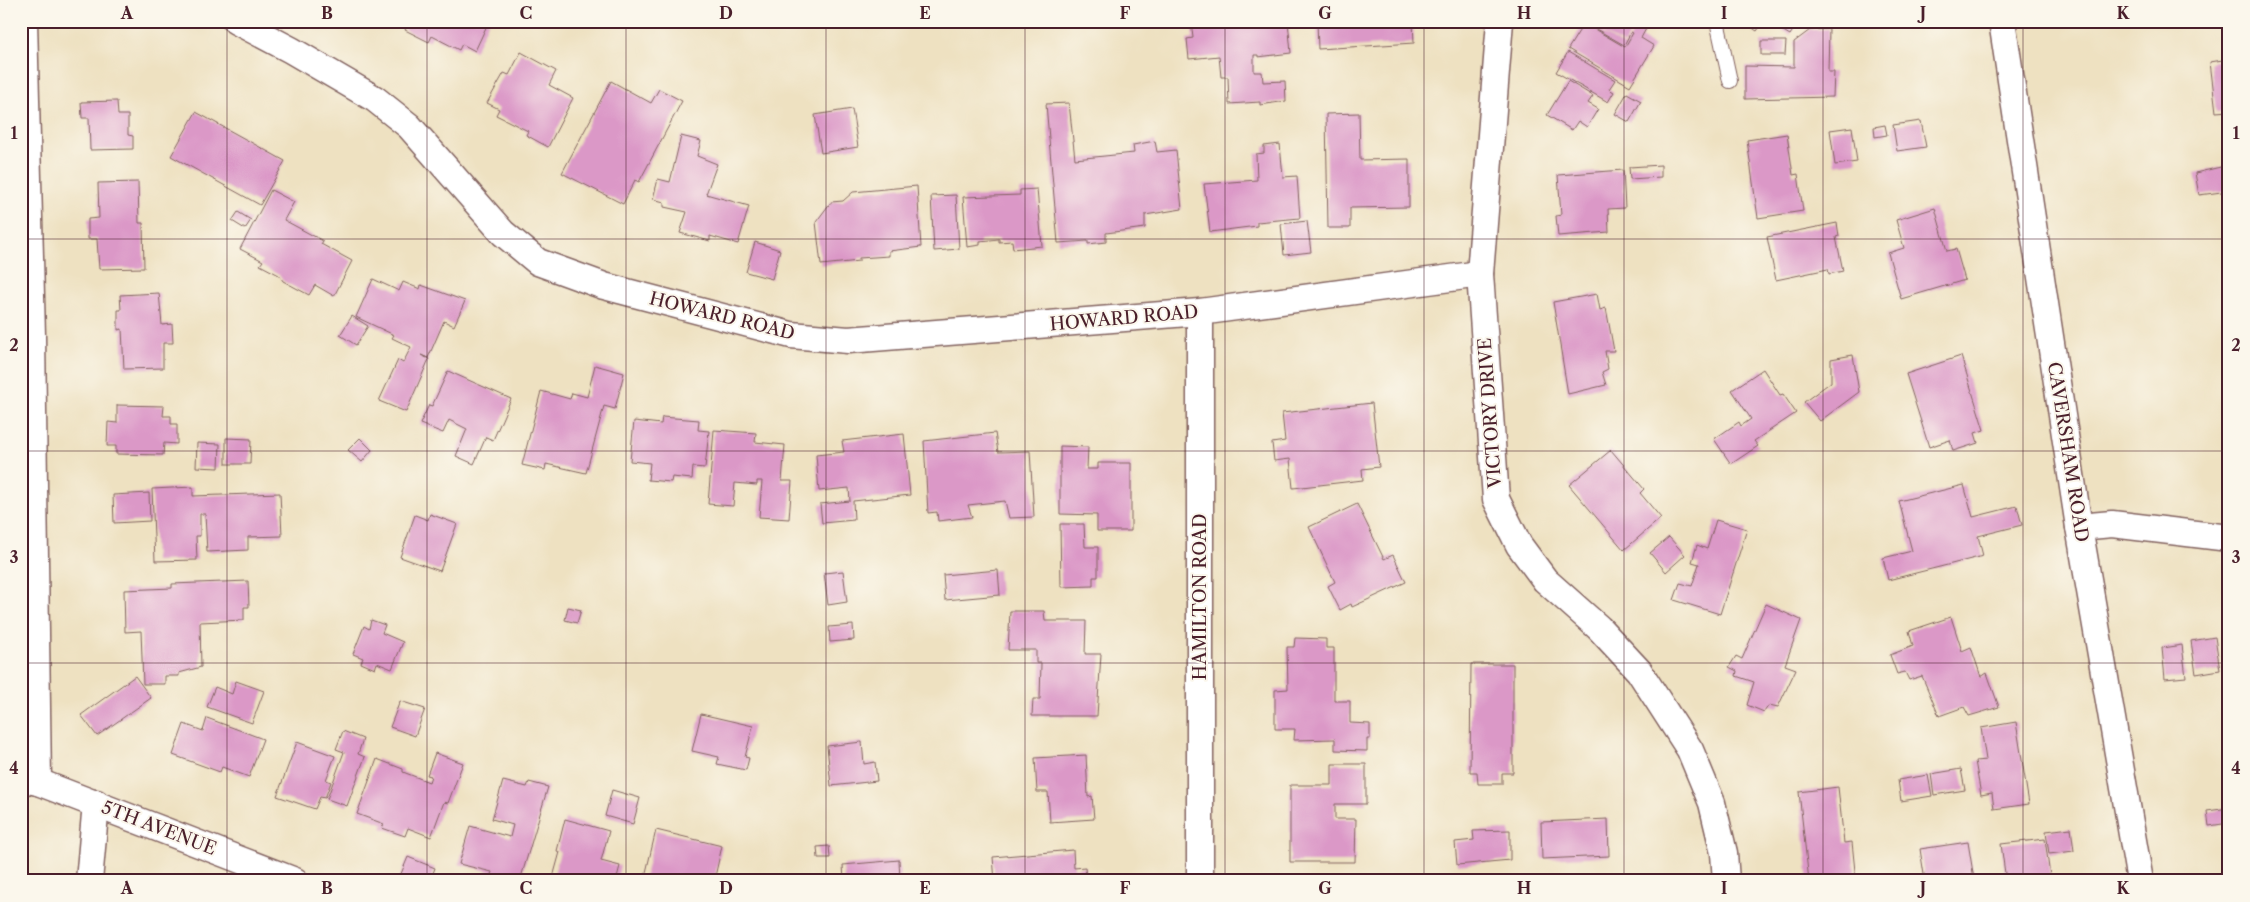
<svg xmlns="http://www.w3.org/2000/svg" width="2250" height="902" font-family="'Libre Caslon Text',serif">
<rect width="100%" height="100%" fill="#fbf7ec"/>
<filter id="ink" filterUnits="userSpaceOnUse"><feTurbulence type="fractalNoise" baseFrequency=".02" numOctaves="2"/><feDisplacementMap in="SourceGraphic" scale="10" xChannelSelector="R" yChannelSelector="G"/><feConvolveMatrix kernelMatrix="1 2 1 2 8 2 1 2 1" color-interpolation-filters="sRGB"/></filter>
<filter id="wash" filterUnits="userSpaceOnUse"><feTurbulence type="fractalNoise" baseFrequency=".0096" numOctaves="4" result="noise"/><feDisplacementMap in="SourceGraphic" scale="20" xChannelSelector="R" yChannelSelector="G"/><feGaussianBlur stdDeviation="1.12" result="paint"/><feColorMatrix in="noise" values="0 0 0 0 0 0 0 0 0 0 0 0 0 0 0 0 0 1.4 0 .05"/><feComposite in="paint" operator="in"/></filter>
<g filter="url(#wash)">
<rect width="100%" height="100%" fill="#eee1c1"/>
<g id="blocks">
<!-- building -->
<g fill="#db98c7">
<path d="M 409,21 L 489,21 L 475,51 L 462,44 L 459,50 L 432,36 L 429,42 L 405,30 Z"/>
<path d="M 1191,21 L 1288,21 L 1291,53 L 1258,57 L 1258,55 L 1254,55 L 1254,72 L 1262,72 L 1263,82 L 1285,81 L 1286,101 L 1260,105 L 1260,102 L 1229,104 L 1228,77 L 1221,77 L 1219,56 L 1189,59 L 1187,39 L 1193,38 Z"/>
<path d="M 1317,21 L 1413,21 L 1414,43 L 1318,49 Z"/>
<path d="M 1582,21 L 1647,21 L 1645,25 L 1647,27 L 1641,38 L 1654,46 L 1630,86 L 1568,49 L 1584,23 L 1625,47 L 1633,33 L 1631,32 L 1624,45 Z"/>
<path d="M 1667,21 L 1678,21 L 1675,26 Z"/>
<path d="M 1742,21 L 1764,21 L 1757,31 Z"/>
<path d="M 1767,21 L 1799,21 L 1790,35 Z"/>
<path d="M 1829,29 L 1828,72 L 1834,72 L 1833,97 L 1745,99 L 1745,66 L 1794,67 L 1794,42 L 1810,30 Z"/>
<path d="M 1761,41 L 1786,41 L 1785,55 L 1761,55 Z"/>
<path d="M 521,52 L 556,71 L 549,85 L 573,98 L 548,147 L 526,135 L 528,131 L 496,115 L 499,109 L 487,103 L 504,73 L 509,75 Z"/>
<path d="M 1568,52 L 1615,80 L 1609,89 L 1614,92 L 1608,102 L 1556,72 Z"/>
<path d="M 2229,59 L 2229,111 L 2216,112 L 2210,62 Z"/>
<path d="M 611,81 L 651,103 L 659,89 L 682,101 L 639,182 L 635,180 L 623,204 L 562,173 Z"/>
<path d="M 1568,81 L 1593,96 L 1588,103 L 1598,109 L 1587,127 L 1578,121 L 1572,130 L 1547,115 Z"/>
<path d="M 1627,93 L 1641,101 L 1629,122 L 1615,114 Z"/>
<path d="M 117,101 L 118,115 L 128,115 L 128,135 L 133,136 L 133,149 L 90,150 L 89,118 L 82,118 L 81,102 Z"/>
<path d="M 1069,103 L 1075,159 L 1134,153 L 1133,145 L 1155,141 L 1157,152 L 1176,150 L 1182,209 L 1145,215 L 1145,228 L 1106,233 L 1106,242 L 1088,244 L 1088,241 L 1058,243 L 1046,104 Z"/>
<path d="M 852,109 L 858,147 L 821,153 L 815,115 Z"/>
<path d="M 196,112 L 285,161 L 260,205 L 171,156 Z"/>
<path d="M 1359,113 L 1360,160 L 1409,159 L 1409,207 L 1350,208 L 1350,228 L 1328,228 L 1326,114 Z"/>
<path d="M 1921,121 L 1926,147 L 1897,151 L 1893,125 Z"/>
<path d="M 1885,125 L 1887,135 L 1875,137 L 1874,127 Z"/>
<path d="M 1852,127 L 1857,162 L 1835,165 L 1830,130 Z"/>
<path d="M 1787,134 L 1793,175 L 1798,174 L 1803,211 L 1758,218 L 1747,140 Z"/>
<path d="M 681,136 L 701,141 L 697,156 L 717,164 L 706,194 L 749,206 L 738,244 L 710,236 L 710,241 L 680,233 L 687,212 L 664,207 L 664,202 L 653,199 L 658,179 L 670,182 Z"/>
<path d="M 1280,144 L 1283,177 L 1297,176 L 1300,218 L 1257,222 L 1257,226 L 1210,232 L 1204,184 L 1257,180 L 1256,154 L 1264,153 L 1264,146 Z"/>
<path d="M 1661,165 L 1661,177 L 1630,179 L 1629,167 Z"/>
<path d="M 2229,165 L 2229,191 L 2199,195 L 2195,173 Z"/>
<path d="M 1623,170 L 1625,208 L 1608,209 L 1609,232 L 1558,236 L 1556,216 L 1561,215 L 1558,175 Z"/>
<path d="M 138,182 L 139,223 L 143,223 L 144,268 L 99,269 L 97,239 L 88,239 L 88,219 L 99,218 L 98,183 Z"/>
<path d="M 917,186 L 921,247 L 889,251 L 889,256 L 859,258 L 859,261 L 821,265 L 816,222 L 831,202 L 843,201 L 853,192 Z"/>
<path d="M 1037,189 L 1042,246 L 1013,249 L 1012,241 L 999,242 L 999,239 L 980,241 L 980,245 L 967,247 L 963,197 L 1020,195 L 1020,190 Z"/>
<path d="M 271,190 L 294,202 L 284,220 L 323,241 L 321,244 L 352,261 L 334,296 L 315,285 L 309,295 L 283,281 L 279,275 L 260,265 L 263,261 L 240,249 Z"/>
<path d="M 956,195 L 959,249 L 934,251 L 931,196 Z"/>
<path d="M 1935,208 L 1947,251 L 1956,249 L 1965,280 L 1901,299 L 1888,253 L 1904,248 L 1896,220 Z"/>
<path d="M 238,212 L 251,220 L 245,229 L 232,221 Z"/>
<path d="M 1307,221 L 1311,252 L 1284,255 L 1281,224 Z"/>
<path d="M 1837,223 L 1839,236 L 1836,237 L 1843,271 L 1829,274 L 1828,269 L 1776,280 L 1767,237 Z"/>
<path d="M 755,242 L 780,250 L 772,279 L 746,272 Z"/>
<path d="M 373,279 L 399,291 L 403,282 L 420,289 L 421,285 L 465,301 L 454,326 L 444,321 L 428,358 L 421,355 L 429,359 L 406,412 L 379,401 L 398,360 L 403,363 L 411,347 L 392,338 L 394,335 L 356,317 Z"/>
<path d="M 159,293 L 162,325 L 172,324 L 173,343 L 163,343 L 163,368 L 124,369 L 122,329 L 118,330 L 118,310 L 121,310 L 120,295 Z"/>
<path d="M 1597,294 L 1600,310 L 1606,308 L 1614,351 L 1605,351 L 1608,369 L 1602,372 L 1606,385 L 1568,394 L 1553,302 Z"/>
<path d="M 352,316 L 368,326 L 356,345 L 340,335 Z"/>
<path d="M 1853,355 L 1859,392 L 1820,421 L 1804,402 L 1831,382 L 1831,359 Z"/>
<path d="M 1961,356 L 1984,430 L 1975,433 L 1978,443 L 1953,451 L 1950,440 L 1929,447 L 1906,374 Z"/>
<path d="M 595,365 L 624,373 L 615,409 L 604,406 L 586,473 L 546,464 L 545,470 L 522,465 L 541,391 L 570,399 L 572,393 L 587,397 Z"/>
<path d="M 1763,369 L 1780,395 L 1783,394 L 1796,413 L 1754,441 L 1758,446 L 1731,464 L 1714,439 L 1739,422 L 1741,426 L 1751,419 L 1732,390 Z"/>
<path d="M 448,371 L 511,399 L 493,440 L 486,437 L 474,464 L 456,456 L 467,429 L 449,420 L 443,433 L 420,424 L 429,405 L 432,406 Z"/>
<path d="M 1372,403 L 1379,467 L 1362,469 L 1363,480 L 1293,488 L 1290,459 L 1274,461 L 1272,443 L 1285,441 L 1282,413 Z"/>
<path d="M 117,405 L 164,406 L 163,416 L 171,416 L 171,424 L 177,424 L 177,444 L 164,443 L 163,455 L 116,454 L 116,446 L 107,446 L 108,422 L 117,423 Z"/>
<path d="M 662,417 L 699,420 L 698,430 L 709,431 L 705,468 L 693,467 L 692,479 L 672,477 L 671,482 L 648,480 L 650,463 L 630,461 L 634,421 L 661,424 Z"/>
<path d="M 714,430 L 756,433 L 755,442 L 785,445 L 782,481 L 792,481 L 789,519 L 759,517 L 762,481 L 757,481 L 757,485 L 735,483 L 733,506 L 708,504 Z"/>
<path d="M 995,433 L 998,452 L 1030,451 L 1034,517 L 1009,518 L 1005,501 L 968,505 L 972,517 L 938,521 L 937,512 L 928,513 L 924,441 Z"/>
<path d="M 904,434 L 910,495 L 853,501 L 854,520 L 822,523 L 820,504 L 850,501 L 849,488 L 819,491 L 816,455 L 844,452 L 842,441 Z"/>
<path d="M 226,438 L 251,439 L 250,464 L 226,464 Z"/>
<path d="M 360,438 L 372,450 L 362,462 L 348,450 Z"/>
<path d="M 197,443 L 220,444 L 219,468 L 196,467 Z"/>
<path d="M 1060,446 L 1088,447 L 1087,469 L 1098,469 L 1098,463 L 1131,463 L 1131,531 L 1097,531 L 1097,515 L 1060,514 Z"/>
<path d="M 1611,450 L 1644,489 L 1640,493 L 1661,518 L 1624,550 L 1569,485 Z"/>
<path d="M 1964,485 L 1973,517 L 2017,506 L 2022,525 L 1978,536 L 1983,556 L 1888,580 L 1883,558 L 1912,551 L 1899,501 Z"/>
<path d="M 193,487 L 193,496 L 280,493 L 282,536 L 248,537 L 248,550 L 207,552 L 205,514 L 200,514 L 200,536 L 196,536 L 197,560 L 155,561 L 152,489 Z"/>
<path d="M 149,493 L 150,521 L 114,523 L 113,495 Z"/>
<path d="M 1357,504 L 1384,559 L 1393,555 L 1406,582 L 1352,607 L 1351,604 L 1340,610 L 1328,586 L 1335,582 L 1309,527 Z"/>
<path d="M 430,514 L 457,524 L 440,571 L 400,557 L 415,515 L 428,520 Z"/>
<path d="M 1716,520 L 1747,529 L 1720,614 L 1674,600 L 1680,583 L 1692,586 L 1699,564 L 1692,562 L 1697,545 L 1707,549 Z"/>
<path d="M 1060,524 L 1084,524 L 1085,547 L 1098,547 L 1098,577 L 1093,577 L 1093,586 L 1061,587 Z"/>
<path d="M 1669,537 L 1685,555 L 1666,572 L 1650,553 Z"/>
<path d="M 998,570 L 1000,595 L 945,600 L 943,575 Z"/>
<path d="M 843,571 L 847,602 L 828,605 L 824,573 Z"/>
<path d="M 248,581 L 249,607 L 244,607 L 244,620 L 200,622 L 201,667 L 179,673 L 179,676 L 165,676 L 165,684 L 143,684 L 141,631 L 125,632 L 124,590 L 172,588 L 172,584 Z"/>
<path d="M 1766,604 L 1801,620 L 1785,665 L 1796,669 L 1778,707 L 1769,705 L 1764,712 L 1747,705 L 1754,682 L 1736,676 L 1737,671 L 1729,667 L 1736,656 L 1742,659 Z"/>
<path d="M 568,607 L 581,610 L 577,623 L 565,620 Z"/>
<path d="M 1010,611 L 1044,611 L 1045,621 L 1086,621 L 1085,654 L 1101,654 L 1097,716 L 1032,716 L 1033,699 L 1040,699 L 1041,663 L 1036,663 L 1036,650 L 1008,650 Z"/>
<path d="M 1951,617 L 1962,651 L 1971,647 L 1981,677 L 1987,673 L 1999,707 L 1969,716 L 1964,707 L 1939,716 L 1922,676 L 1909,680 L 1905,672 L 1897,674 L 1890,655 L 1913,646 L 1909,631 Z"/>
<path d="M 371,620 L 385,625 L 382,633 L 403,642 L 392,669 L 377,663 L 375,669 L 361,663 L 363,658 L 353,654 L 364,626 L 369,629 Z"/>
<path d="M 853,625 L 854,640 L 830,642 L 829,627 Z"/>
<path d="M 2215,637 L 2220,670 L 2196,674 L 2191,641 Z"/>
<path d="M 1295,638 L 1326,639 L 1326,648 L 1334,648 L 1334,701 L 1350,701 L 1350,723 L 1370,724 L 1370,739 L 1367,739 L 1367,751 L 1335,750 L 1335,739 L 1294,740 L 1295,729 L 1275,729 L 1275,690 L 1288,689 L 1287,647 L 1294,647 Z"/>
<path d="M 2182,645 L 2186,677 L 2165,679 L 2162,648 Z"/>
<path d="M 1471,664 L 1513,664 L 1513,773 L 1502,773 L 1502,784 L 1478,784 L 1477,772 L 1470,772 Z"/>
<path d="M 135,676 L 151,698 L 97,736 L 81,715 Z"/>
<path d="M 236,681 L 264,691 L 252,723 L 207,707 L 215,687 L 232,694 Z"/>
<path d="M 400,701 L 425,709 L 415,736 L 390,727 Z"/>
<path d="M 701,714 L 753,726 L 745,757 L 749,758 L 746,770 L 717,764 L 719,757 L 692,751 Z"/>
<path d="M 207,718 L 263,739 L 249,777 L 222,767 L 220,772 L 173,755 L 184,724 L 203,731 Z"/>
<path d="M 2016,722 L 2029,804 L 1994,809 L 1992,793 L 1981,795 L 1975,761 L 1986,760 L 1981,728 Z"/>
<path d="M 343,731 L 363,739 L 358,754 L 365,757 L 347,806 L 327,799 L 344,752 L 336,749 Z"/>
<path d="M 297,742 L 335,756 L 326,780 L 331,782 L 325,798 L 320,797 L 315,809 L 277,796 Z"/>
<path d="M 862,742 L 864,764 L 875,762 L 877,781 L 831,786 L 827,746 Z"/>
<path d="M 435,753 L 463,763 L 448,803 L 444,802 L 431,837 L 408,828 L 405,836 L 382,828 L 384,824 L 357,814 L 377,759 L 403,769 L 403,772 L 429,782 L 431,776 L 427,775 Z"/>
<path d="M 1086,755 L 1088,797 L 1092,796 L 1094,819 L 1050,822 L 1048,792 L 1037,792 L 1035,758 Z"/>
<path d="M 1332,764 L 1366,764 L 1366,804 L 1335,804 L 1335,819 L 1356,819 L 1355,862 L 1290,862 L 1290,785 L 1332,785 Z"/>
<path d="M 1961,769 L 1965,790 L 1934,795 L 1931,774 Z"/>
<path d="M 1928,775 L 1932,796 L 1901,801 L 1898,780 Z"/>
<path d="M 503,781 L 527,787 L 529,782 L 548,787 L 520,881 L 506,881 L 490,877 L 492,872 L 459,864 L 470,826 L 510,837 L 513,825 L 492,819 Z"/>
<path d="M 1838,787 L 1844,843 L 1852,842 L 1856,881 L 1809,881 L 1799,792 Z"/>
<path d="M 612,790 L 640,798 L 633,824 L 605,816 Z"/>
<path d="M 2229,808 L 2229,823 L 2209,826 L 2207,811 Z"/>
<path d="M 565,819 L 609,831 L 601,861 L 620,866 L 616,881 L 552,881 L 560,852 L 557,851 Z"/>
<path d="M 1608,819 L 1609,856 L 1542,859 L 1541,822 Z"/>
<path d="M 2071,828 L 2074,851 L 2049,854 L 2046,831 Z"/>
<path d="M 656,830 L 722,846 L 714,881 L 644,881 Z"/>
<path d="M 1510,830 L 1510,860 L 1457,865 L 1455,842 L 1474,840 L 1473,831 Z"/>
<path d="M 2045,839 L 2050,876 L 2006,881 L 2001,844 Z"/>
<path d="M 1968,842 L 1974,879 L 1925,881 L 1920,849 Z"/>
<path d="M 829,846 L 830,858 L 818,858 L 817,847 Z"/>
<path d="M 1073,850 L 1074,868 L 1085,867 L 1086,881 L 995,881 L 993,857 Z"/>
<path d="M 408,857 L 435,868 L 430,881 L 398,881 Z"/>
<path d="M 899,860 L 900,881 L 844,881 L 843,865 Z"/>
<path d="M 756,876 L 771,880 L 770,881 L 755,881 Z"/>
</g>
</g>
</g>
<g filter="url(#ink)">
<use href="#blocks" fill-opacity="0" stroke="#836360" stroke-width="1"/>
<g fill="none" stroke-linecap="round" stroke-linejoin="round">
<defs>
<path id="lane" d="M 1717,21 L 1730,81"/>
<g id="street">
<path d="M 24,21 L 32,336 L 38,782"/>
<path d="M 236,21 L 291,50 L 375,99 L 409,126 L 503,233 L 538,262 L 604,286 L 791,335 L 848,340 L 1200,312 L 1480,274"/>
<path d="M 1500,21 L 1480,274 L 1496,499 L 1519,545 L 1545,580 L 1599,628 L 1639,671 L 1690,750 L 1712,803 L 1724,853 L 1726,881"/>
<path d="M 2002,21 L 2079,527 L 2140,881"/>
<path d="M 2079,527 L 2112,524 L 2229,538"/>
<path d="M 22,779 L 38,782 L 295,881"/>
<path d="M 89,881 L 96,803"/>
<path d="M 1200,881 L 1200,312"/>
</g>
</defs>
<!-- lane casing -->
<use href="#lane" stroke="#836360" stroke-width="16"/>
<!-- street casing -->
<use href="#street" stroke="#836360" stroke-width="29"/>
<!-- lane -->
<use href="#lane" stroke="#fff" stroke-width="14"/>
<!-- street -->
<use href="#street" stroke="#fff" stroke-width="26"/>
</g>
</g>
<!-- grid -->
<path fill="none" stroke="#4a1f2b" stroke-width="1" stroke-opacity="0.55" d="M 227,21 L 227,881M 427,21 L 427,881M 626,21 L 626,881M 826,21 L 826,881M 1025,21 L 1025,881M 1225,21 L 1225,881M 1424,21 L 1424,881M 1624,21 L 1624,881M 1823,21 L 1823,881M 2023,21 L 2023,881M 21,239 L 2229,239M 21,451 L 2229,451M 21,663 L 2229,663"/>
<g text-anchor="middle" stroke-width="4" stroke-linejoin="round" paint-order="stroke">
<!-- street labels -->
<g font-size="18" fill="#4a1f2b" stroke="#fbf7ec">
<text transform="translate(722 316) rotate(14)" y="6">HOWARD ROAD</text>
<text transform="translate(1124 318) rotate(-5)" y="6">HOWARD ROAD</text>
<text transform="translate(1490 413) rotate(-94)" y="6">VICTORY DRIVE</text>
<text transform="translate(2068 452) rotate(81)" y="6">CAVERSHAM ROAD</text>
<text transform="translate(1200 597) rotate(-90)" y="6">HAMILTON ROAD</text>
<text transform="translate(159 828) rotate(21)" y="6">5TH AVENUE</text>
</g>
</g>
<!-- margin -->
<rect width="2250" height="902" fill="none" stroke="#fbf7ec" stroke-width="55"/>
<rect x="28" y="28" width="2194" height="846" fill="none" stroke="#4a1f2b" stroke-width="2"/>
<g font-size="16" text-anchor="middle" font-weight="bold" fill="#4a1f2b">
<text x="127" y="19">A</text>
<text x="327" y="19">B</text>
<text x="526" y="19">C</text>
<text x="726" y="19">D</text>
<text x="925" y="19">E</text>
<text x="1125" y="19">F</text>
<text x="1325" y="19">G</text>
<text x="1524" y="19">H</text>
<text x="1724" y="19">I</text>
<text x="1923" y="19">J</text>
<text x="2123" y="19">K</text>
<text x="14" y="139">1</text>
<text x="2236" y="139">1</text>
<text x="14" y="351">2</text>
<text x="2236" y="351">2</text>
<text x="14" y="563">3</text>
<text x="2236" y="563">3</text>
<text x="14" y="774">4</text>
<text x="2236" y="774">4</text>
<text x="127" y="894">A</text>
<text x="327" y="894">B</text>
<text x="526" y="894">C</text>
<text x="726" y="894">D</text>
<text x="925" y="894">E</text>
<text x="1125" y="894">F</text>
<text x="1325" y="894">G</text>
<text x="1524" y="894">H</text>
<text x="1724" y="894">I</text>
<text x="1923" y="894">J</text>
<text x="2123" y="894">K</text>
</g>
</svg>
